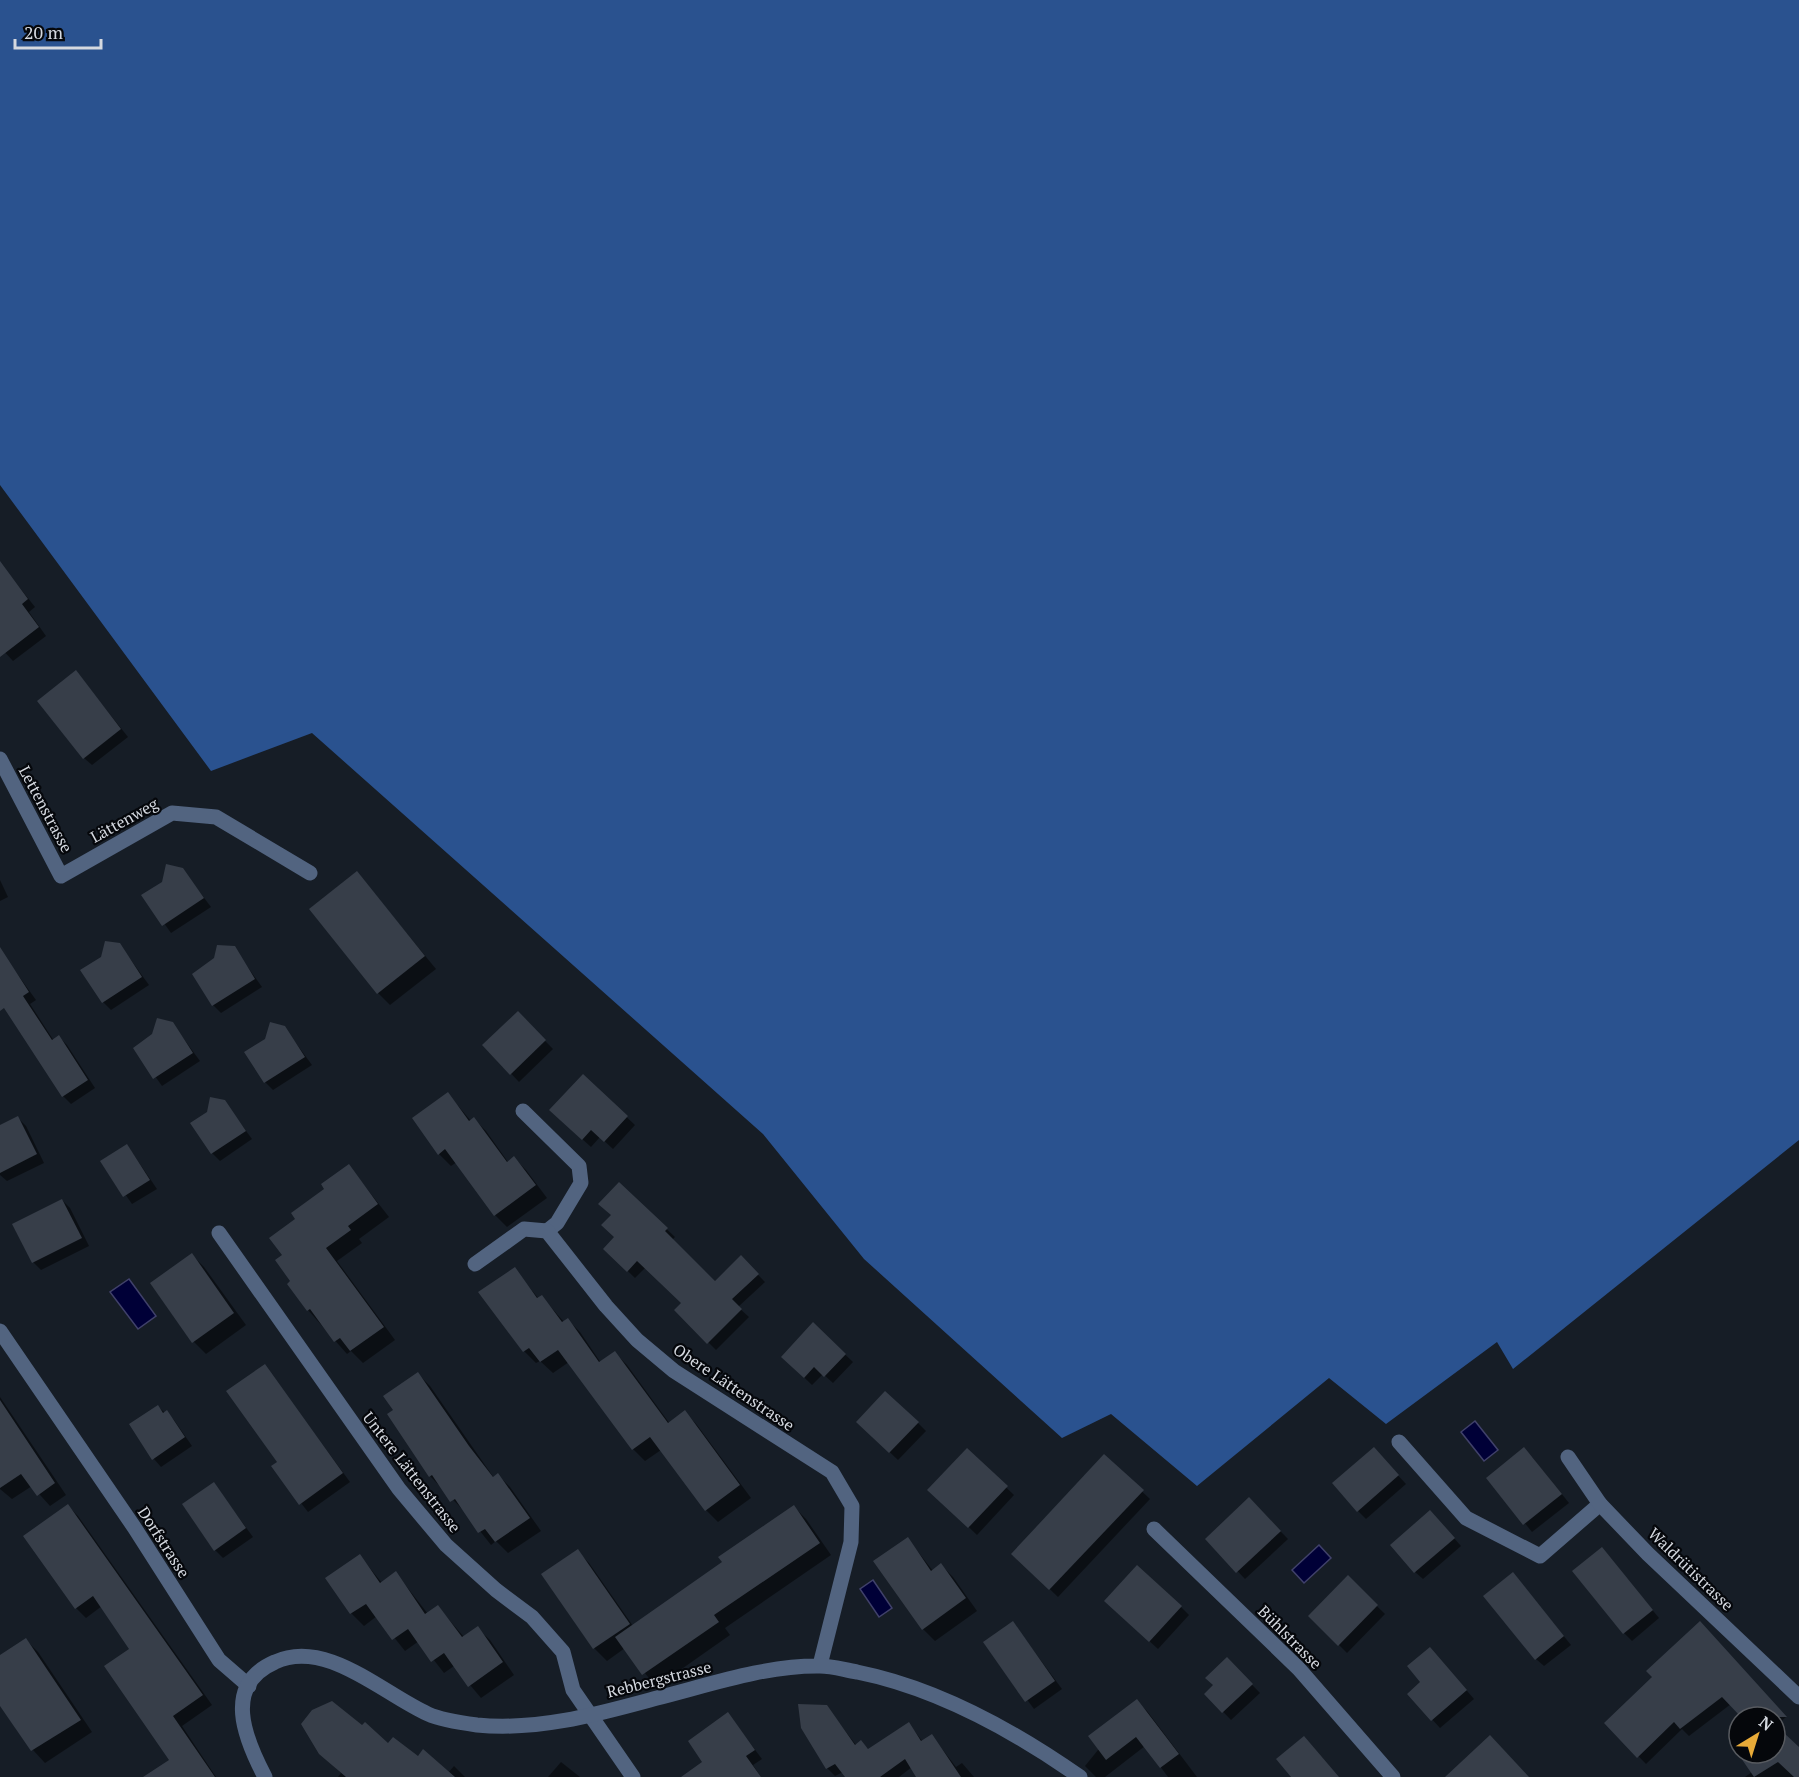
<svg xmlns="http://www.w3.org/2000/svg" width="1799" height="1777" font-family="'PT Serif',serif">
<rect width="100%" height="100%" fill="#161d26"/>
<!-- forest -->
<path fill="#2a528f" d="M 0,0 L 1799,0 L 1799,1140 L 1513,1369 L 1497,1342 L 1386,1424 L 1329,1378 L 1197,1486 L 1111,1414 L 1062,1438 L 864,1259 L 763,1134 L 312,733 L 211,771 L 0,485 Z"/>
<!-- water -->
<g fill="#000037" stroke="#40416a" stroke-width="1.5">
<path d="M 129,1279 L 156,1316 L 138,1329 L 110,1292 Z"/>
<path d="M 1475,1421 L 1498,1450 L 1484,1461 L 1461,1432 Z"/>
<path d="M 1319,1545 L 1331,1558 L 1304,1583 L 1292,1570 Z"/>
<path d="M 873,1580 L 892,1608 L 879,1617 L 860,1589 Z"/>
</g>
<!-- shadow -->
<g fill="#0007">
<path d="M 8,573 L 35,607 L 29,612 L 46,636 L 13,661 L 0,647 L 0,579 Z"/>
<path d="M 76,672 L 128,737 L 92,765 L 84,758 Z"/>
<path d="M 182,869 L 211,907 L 171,933 L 144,895 Z"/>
<path d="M 357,873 L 436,969 L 390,1005 L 378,993 Z"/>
<path d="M 0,880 L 8,897 L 0,901 Z"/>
<path d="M 120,945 L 149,985 L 111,1010 L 103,1002 Z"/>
<path d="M 234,948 L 262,987 L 221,1013 L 213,1005 Z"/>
<path d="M 0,950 L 36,1000 L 30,1004 L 54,1041 L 59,1037 L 67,1045 L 95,1088 L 71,1104 L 63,1096 L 0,999 Z"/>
<path d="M 518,1013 L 553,1049 L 519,1082 L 484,1045 Z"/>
<path d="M 172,1023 L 200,1061 L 162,1086 L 135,1048 Z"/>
<path d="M 284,1027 L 312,1065 L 273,1090 L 265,1082 L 266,1040 Z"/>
<path d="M 583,1076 L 635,1125 L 613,1149 L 600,1137 L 591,1147 L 559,1118 Z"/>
<path d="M 448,1094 L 471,1121 L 474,1119 L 486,1131 L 508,1162 L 514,1158 L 526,1170 L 547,1198 L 507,1227 L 495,1215 L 457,1162 L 451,1166 L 439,1154 Z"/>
<path d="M 224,1101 L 252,1139 L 220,1161 L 212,1153 Z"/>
<path d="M 18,1118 L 26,1126 L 44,1163 L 7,1181 L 0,1175 L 0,1127 Z"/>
<path d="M 127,1145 L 157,1189 L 132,1204 L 102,1161 Z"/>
<path d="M 349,1166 L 389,1217 L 359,1239 L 362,1243 L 337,1261 L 395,1340 L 363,1363 L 351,1351 L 347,1354 L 308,1310 L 292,1281 L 284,1255 L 297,1219 Z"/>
<path d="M 619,1184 L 675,1237 L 672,1240 L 715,1283 L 741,1257 L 765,1282 L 738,1307 L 749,1317 L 716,1350 L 676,1310 L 683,1303 L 646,1267 L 635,1278 L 605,1249 L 616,1237 L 612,1215 Z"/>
<path d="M 62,1200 L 70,1208 L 89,1246 L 41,1270 L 33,1262 Z"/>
<path d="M 192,1255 L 204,1267 L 246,1325 L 206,1354 L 194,1342 Z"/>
<path d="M 514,1269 L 539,1299 L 542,1297 L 564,1322 L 568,1320 L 580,1332 L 601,1363 L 615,1353 L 627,1365 L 670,1424 L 685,1412 L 697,1425 L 751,1498 L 718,1522 L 706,1510 L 661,1450 L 645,1461 L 633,1449 L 569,1362 L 553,1373 L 540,1361 L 536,1363 L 524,1351 Z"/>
<path d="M 813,1324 L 853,1362 L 833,1383 L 823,1374 L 812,1385 L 783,1357 Z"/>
<path d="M 265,1366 L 350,1482 L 308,1512 L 273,1467 L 279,1463 Z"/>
<path d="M 418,1374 L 430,1386 L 494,1478 L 498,1475 L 510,1487 L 541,1531 L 508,1553 L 496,1541 L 491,1545 L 465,1512 L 430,1476 L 395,1410 Z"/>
<path d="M 0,1397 L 66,1495 L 50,1506 L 32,1486 L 12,1499 L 0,1489 Z"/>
<path d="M 158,1407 L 174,1420 L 192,1446 L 161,1467 L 154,1459 Z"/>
<path d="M 858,1422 L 918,1423 L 926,1431 L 898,1460 Z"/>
<path d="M 967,1450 L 1014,1495 L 977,1535 L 930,1490 Z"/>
<path d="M 1104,1456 L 1150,1499 L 1058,1597 L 1013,1554 Z"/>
<path d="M 1381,1457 L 1406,1484 L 1366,1519 L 1358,1511 Z"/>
<path d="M 1532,1457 L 1569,1503 L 1532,1532 L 1488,1478 Z"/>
<path d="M 214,1484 L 253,1537 L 223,1558 L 215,1550 Z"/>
<path d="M 1249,1499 L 1288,1539 L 1245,1579 L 1207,1539 Z"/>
<path d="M 68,1506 L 78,1516 L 212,1705 L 182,1726 L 216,1777 L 146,1777 L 171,1760 L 132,1649 L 102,1606 L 86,1618 L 76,1608 Z"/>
<path d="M 794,1507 L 806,1519 L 831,1555 L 725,1628 L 730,1635 L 656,1687 L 625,1648 L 607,1661 L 594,1648 L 543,1574 L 577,1551 L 589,1563 L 633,1626 L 724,1563 Z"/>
<path d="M 1438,1520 L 1461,1546 L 1423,1579 L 1415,1572 Z"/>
<path d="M 908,1539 L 933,1571 L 941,1565 L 953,1577 L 977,1611 L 935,1641 L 923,1629 Z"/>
<path d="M 1602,1549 L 1659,1618 L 1632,1641 L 1624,1633 Z"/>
<path d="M 360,1556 L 382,1583 L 396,1573 L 428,1614 L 438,1607 L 464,1637 L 477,1628 L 490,1640 L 514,1675 L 481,1698 L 454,1666 L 444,1673 L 419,1641 L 405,1651 L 377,1616 L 364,1626 L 351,1613 L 327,1579 Z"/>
<path d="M 1348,1578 L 1385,1614 L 1347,1653 L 1310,1616 Z"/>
<path d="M 1520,1582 L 1571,1645 L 1544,1666 L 1536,1659 Z"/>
<path d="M 1181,1607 L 1189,1615 L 1158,1649 L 1114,1609 Z"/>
<path d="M 1013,1623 L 1062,1689 L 1034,1709 L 985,1642 Z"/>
<path d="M 1708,1631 L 1786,1717 L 1775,1727 L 1775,1717 L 1743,1717 L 1731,1704 L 1689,1736 L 1682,1729 L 1646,1764 L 1606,1723 Z"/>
<path d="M 26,1640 L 38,1652 L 92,1732 L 45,1763 L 33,1750 L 0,1702 L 0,1658 Z"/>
<path d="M 1437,1656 L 1474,1699 L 1440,1728 L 1409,1694 L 1423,1682 Z"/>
<path d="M 1227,1659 L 1260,1693 L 1231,1720 L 1206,1694 L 1215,1685 Z"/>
<path d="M 1137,1702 L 1147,1711 L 1197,1777 L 1168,1777 L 1145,1746 L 1105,1777 L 1096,1777 L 1085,1766 Z"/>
<path d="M 826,1706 L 856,1745 L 861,1742 L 869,1750 L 909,1724 L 923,1742 L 932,1736 L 956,1767 L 962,1763 L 974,1777 L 918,1777 L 912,1767 L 899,1777 L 847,1777 L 843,1772 L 835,1776 L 827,1768 L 803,1728 Z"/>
<path d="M 728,1714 L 762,1759 L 753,1765 L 761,1777 L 699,1777 Z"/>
<path d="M 1775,1739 L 1799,1749 L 1799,1777 L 1745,1777 L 1752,1772 L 1752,1753 L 1775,1753 Z"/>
<path d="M 388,1745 L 448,1773 L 454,1766 L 465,1777 L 338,1777 L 341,1773 L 320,1753 Z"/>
<path d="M 561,1762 L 580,1777 L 548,1777 Z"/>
</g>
<!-- building -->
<g fill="#373e49">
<path d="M 0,561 L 28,599 L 22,604 L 39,627 L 0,657 Z"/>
<path d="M 76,670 L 121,729 L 83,759 L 37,701 Z"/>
<path d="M 166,864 L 183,868 L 204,898 L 162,926 L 141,895 L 162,882 Z"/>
<path d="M 357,871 L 425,956 L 377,994 L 309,909 Z"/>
<path d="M 105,941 L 120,943 L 142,977 L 102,1003 L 80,970 L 101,957 Z"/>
<path d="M 217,945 L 235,946 L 255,979 L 212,1006 L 192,974 L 214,958 Z"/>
<path d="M 0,947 L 29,992 L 23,996 L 52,1040 L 59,1035 L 88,1080 L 62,1097 L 4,1008 L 0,1011 Z"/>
<path d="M 518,1011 L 546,1040 L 510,1075 L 482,1045 Z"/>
<path d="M 157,1018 L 173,1022 L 193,1053 L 153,1079 L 133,1048 L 152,1034 Z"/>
<path d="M 270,1022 L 285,1026 L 305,1057 L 264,1083 L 244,1052 L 265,1039 Z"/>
<path d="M 583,1074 L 628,1116 L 604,1142 L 591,1130 L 582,1140 L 549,1110 Z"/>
<path d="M 448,1092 L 469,1121 L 474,1117 L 507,1162 L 514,1156 L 536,1185 L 494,1216 L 445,1149 L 438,1155 L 412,1118 Z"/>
<path d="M 210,1097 L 225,1100 L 246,1131 L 211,1154 L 190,1123 L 207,1112 Z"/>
<path d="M 18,1116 L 37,1154 L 0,1173 L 0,1125 Z"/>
<path d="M 127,1144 L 150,1180 L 123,1197 L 100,1161 Z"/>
<path d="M 349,1164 L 378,1204 L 348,1226 L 351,1230 L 326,1248 L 384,1327 L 350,1351 L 340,1338 L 334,1342 L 310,1309 L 307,1311 L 287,1284 L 290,1281 L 275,1260 L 282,1255 L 269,1238 L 295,1219 L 291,1213 L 324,1189 L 321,1184 Z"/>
<path d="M 619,1182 L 668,1228 L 665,1231 L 715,1281 L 741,1255 L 759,1274 L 732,1299 L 742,1309 L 707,1344 L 674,1310 L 681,1303 L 637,1261 L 627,1272 L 603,1249 L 614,1237 L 601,1225 L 611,1215 L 598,1204 Z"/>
<path d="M 62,1199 L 82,1238 L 32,1263 L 12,1224 Z"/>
<path d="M 192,1253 L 234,1313 L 192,1343 L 150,1283 Z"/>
<path d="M 515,1267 L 537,1298 L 542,1295 L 562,1322 L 568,1318 L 599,1362 L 615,1351 L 668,1423 L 685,1410 L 740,1485 L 705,1511 L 650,1437 L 632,1450 L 558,1350 L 540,1362 L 529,1348 L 523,1352 L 478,1292 Z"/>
<path d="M 813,1322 L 846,1354 L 824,1377 L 814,1367 L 804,1378 L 781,1357 Z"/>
<path d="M 265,1364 L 343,1473 L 299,1505 L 271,1466 L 277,1462 L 226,1391 Z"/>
<path d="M 418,1372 L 469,1446 L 493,1477 L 498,1473 L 530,1518 L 495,1542 L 485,1529 L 478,1533 L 455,1499 L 450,1502 L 432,1475 L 429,1477 L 387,1414 L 393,1410 L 383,1396 Z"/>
<path d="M 885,1391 L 919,1422 L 889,1453 L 856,1422 Z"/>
<path d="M 0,1400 L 55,1483 L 37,1496 L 21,1474 L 0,1488 Z"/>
<path d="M 158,1405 L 163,1413 L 167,1410 L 185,1437 L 152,1460 L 129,1424 Z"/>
<path d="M 1374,1447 L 1399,1475 L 1357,1512 L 1332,1483 Z"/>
<path d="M 1524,1447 L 1562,1494 L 1523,1525 L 1486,1478 Z"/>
<path d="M 967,1448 L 1008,1486 L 968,1528 L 927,1490 Z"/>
<path d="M 1104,1454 L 1144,1490 L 1049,1590 L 1011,1554 Z"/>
<path d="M 214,1482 L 246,1528 L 214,1551 L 182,1504 Z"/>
<path d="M 1249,1497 L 1281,1531 L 1236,1573 L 1205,1539 Z"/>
<path d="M 68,1504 L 203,1695 L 173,1716 L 215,1777 L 143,1777 L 169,1760 L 104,1666 L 129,1649 L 93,1596 L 75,1609 L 23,1536 Z"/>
<path d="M 794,1505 L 820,1543 L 714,1615 L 719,1622 L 642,1675 L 615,1637 L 722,1562 L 718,1557 Z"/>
<path d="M 1430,1510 L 1455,1538 L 1414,1573 L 1390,1545 Z"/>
<path d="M 908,1537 L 931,1571 L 941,1563 L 966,1598 L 922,1630 L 873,1561 Z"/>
<path d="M 1602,1547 L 1653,1610 L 1623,1634 L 1572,1571 Z"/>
<path d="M 578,1549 L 630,1624 L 593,1649 L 541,1574 Z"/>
<path d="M 360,1554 L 380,1583 L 396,1571 L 425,1614 L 438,1605 L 462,1637 L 478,1626 L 503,1662 L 468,1687 L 444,1653 L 431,1662 L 408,1629 L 392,1640 L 366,1604 L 350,1614 L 325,1578 Z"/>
<path d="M 1137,1565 L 1182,1606 L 1149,1642 L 1104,1601 Z"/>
<path d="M 1513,1572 L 1564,1636 L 1535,1660 L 1483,1596 Z"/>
<path d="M 1348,1575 L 1378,1605 L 1338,1646 L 1308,1616 Z"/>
<path d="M 1013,1621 L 1055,1681 L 1025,1702 L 983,1642 Z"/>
<path d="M 1700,1621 L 1787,1717 L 1741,1717 L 1722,1697 L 1680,1729 L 1674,1722 L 1637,1758 L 1604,1723 L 1652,1677 L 1646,1671 Z"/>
<path d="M 26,1638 L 81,1720 L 31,1751 L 0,1706 L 0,1655 Z"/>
<path d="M 1430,1647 L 1467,1690 L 1431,1721 L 1407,1694 L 1420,1682 L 1407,1666 Z"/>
<path d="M 1227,1657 L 1253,1684 L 1222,1713 L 1204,1694 L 1213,1685 L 1205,1678 Z"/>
<path d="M 1137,1699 L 1179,1754 L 1160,1768 L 1136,1737 L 1106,1760 L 1088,1736 Z"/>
<path d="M 332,1701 L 362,1725 L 365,1722 L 388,1743 L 393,1737 L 418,1756 L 423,1749 L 455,1777 L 346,1777 L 319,1754 L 301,1724 L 312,1710 Z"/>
<path d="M 798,1704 L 827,1705 L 855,1745 L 861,1740 L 868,1749 L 909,1722 L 921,1741 L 932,1734 L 961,1777 L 916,1777 L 905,1759 L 880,1777 L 845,1777 L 835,1764 L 826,1769 L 801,1728 Z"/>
<path d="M 728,1712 L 755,1750 L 746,1756 L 761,1777 L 681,1777 L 702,1762 L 688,1741 Z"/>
<path d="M 1783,1732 L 1799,1747 L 1799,1777 L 1794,1777 L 1778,1762 L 1754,1777 L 1741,1758 L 1749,1753 L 1775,1753 L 1775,1737 Z"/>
<path d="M 1490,1735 L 1529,1777 L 1445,1777 Z"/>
<path d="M 1304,1736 L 1339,1777 L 1291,1777 L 1276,1759 Z"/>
</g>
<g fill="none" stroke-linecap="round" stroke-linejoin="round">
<!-- minor -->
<g stroke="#526480" stroke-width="15">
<path d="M 0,759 L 61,876 L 172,813 L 216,817 L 310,873"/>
<path d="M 523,1111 L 579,1166 L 581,1183 L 557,1223 L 547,1231"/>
<path d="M 219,1233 L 399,1489 L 446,1545 L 496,1590 L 532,1617 L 563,1652 L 573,1690 L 633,1777"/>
<path d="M 475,1264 L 524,1229 L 547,1231 L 606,1306 L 637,1340 L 674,1371 L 832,1472 L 852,1506 L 851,1542 L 820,1665"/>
<path d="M 0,1331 L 134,1527 L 219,1660 L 249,1686"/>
<path d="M 1399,1442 L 1466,1518 L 1540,1556 L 1600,1504"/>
<path d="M 1568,1457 L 1600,1504 L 1648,1554 L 1799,1697"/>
<path d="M 1154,1529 L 1299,1669 L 1393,1777"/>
<path d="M 265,1777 C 245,1739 222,1685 275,1662 C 326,1638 383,1694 428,1714 C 441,1720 462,1723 477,1725 C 539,1731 598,1714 657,1698 C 709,1685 763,1666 817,1666 C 830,1665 844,1670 857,1672 C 937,1688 1013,1730 1080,1777"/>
</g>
</g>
<g text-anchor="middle" stroke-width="4.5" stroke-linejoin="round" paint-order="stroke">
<!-- street labels -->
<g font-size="16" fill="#d5d9e0" stroke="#05070b">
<text transform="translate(46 809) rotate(62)" y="6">Lettenstrasse</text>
<text transform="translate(124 820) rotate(-29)" y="6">Lättenweg</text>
<text transform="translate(734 1387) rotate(34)" y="6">Obere Lättenstrasse</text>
<text transform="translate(412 1472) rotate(52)" y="6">Untere Lättenstrasse</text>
<text transform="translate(164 1542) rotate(57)" y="6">Dorfstrasse</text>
<text transform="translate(1691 1569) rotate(44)" y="6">Waldrütistrasse</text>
<text transform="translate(1290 1637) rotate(45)" y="6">Bühlstrasse</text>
<text transform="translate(659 1679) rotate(-14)" y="6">Rebbergstrasse</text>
</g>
</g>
<!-- north arrow -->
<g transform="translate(1757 1735) rotate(38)"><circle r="28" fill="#05070b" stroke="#585b60" stroke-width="1.5"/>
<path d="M0-4.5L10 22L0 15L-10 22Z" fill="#e9ab38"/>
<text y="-9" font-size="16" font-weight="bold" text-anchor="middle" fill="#d5d9e0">N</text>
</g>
<!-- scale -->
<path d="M15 39v9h86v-9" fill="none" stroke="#d5d9e0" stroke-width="3"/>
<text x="24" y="39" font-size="18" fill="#d5d9e0" stroke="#05070b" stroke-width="4.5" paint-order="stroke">20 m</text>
</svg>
